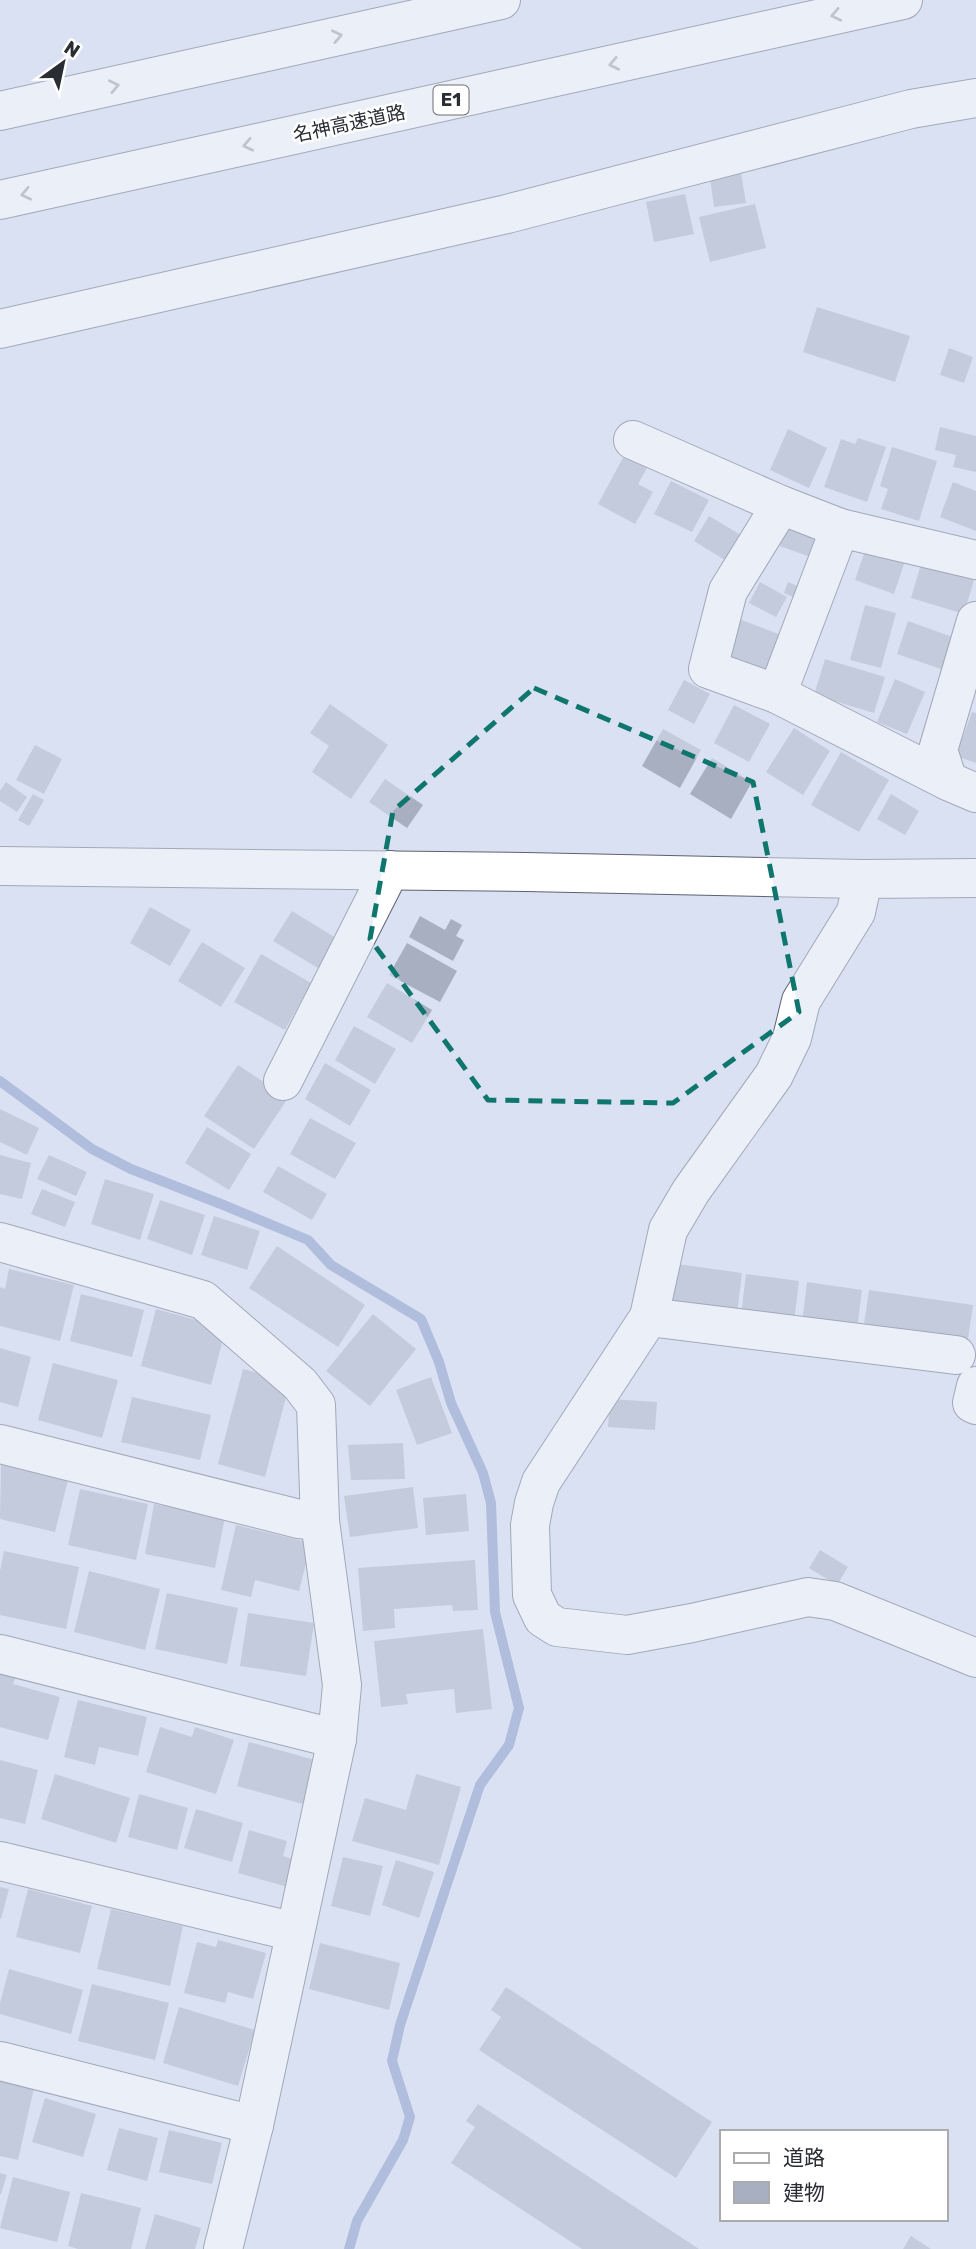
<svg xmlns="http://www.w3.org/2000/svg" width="976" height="2249" font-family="Rubik,'Noto Sans JP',sans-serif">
<rect width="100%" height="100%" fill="#dae1f3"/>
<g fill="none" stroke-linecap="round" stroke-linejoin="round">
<!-- stream -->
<path stroke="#7d90c0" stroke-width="10" d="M 0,1081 L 92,1149 L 131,1169 L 221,1204 L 308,1240 L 331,1265 L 421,1319 L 439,1362 L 451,1403 L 483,1473 L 491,1503 L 495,1612 L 519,1708 L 509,1745 L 480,1785 L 400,2025 L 392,2061 L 410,2117 L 403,2140 L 357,2221 L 349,2249"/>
</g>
<!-- building -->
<g fill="#a8afc0">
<path d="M 741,173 L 746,203 L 714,207 L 710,178 Z"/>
<path d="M 685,194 L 694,234 L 654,242 L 646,202 Z"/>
<path d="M 755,204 L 766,248 L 710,262 L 699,217 Z"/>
<path d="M 817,307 L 910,336 L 895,382 L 803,352 Z"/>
<path d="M 949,348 L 973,357 L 964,383 L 940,375 Z"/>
<path d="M 940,427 L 976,436 L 976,472 L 953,467 L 956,455 L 935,450 Z"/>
<path d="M 788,429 L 827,448 L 809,488 L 770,470 Z"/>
<path d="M 858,438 L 886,447 L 867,502 L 824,487 L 841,439 L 855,444 Z"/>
<path d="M 892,447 L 937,461 L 919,521 L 881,509 L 888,489 L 880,486 Z"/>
<path d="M 625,454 L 648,466 L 638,484 L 653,492 L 635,524 L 598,504 Z"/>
<path d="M 671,481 L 709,500 L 692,532 L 654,514 Z"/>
<path d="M 953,482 L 976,491 L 976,531 L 940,517 Z"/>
<path d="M 709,516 L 744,537 L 728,562 L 694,541 Z"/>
<path d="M 789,520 L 822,532 L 813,558 L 780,546 Z"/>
<path d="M 866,548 L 905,561 L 894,594 L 855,580 Z"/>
<path d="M 921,564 L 974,580 L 964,614 L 911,598 Z"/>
<path d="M 760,582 L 787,597 L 776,617 L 749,603 Z"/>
<path d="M 788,582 L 807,590 L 802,601 L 784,593 Z"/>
<path d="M 865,605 L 896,613 L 881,668 L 850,660 Z"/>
<path d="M 734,617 L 794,640 L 780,676 L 720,653 Z"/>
<path d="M 908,621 L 958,639 L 947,671 L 897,654 Z"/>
<path d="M 825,659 L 885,677 L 874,713 L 814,695 Z"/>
<path d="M 895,679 L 925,692 L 907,734 L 877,722 Z"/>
<path d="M 684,680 L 710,694 L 694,724 L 668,710 Z"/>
<path d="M 330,704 L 388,745 L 351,799 L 312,772 L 329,746 L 310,733 Z"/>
<path d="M 734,705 L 770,724 L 749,762 L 714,743 Z"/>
<path d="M 972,712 L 976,713 L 976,763 L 956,756 Z"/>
<path d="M 794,728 L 830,751 L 803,795 L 766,772 Z"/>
<path d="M 663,729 L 701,750 L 680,788 L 642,766 Z"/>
<path d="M 35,745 L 62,759 L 44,794 L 16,780 Z"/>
<path d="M 841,752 L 889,780 L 859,832 L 811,805 Z"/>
<path d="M 712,758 L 752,782 L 731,819 L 690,794 Z"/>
<path d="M 385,779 L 423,805 L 407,828 L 369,802 Z"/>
<path d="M 6,782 L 27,797 L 17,812 L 0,801 L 0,791 Z"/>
<path d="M 33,794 L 44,800 L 29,826 L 18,820 Z"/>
<path d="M 891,794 L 919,811 L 905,835 L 877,819 Z"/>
<path d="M 150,907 L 191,930 L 170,966 L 130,943 Z"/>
<path d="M 292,911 L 336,938 L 318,968 L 273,941 Z"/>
<path d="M 420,916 L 445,930 L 451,919 L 462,925 L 456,936 L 464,940 L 453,961 L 409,937 Z"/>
<path d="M 202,942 L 245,968 L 221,1007 L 178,981 Z"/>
<path d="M 407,943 L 457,971 L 440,1002 L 389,975 Z"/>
<path d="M 261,954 L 311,983 L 285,1030 L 234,1002 Z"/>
<path d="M 387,983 L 432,1010 L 412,1043 L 367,1017 Z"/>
<path d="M 354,1026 L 396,1049 L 375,1084 L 335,1060 Z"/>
<path d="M 325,1063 L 371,1090 L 350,1126 L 305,1099 Z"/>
<path d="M 238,1065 L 288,1098 L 254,1149 L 204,1116 Z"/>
<path d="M 0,1109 L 39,1128 L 27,1155 L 0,1142 Z"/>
<path d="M 310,1118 L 356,1143 L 335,1179 L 290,1154 Z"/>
<path d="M 207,1127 L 251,1154 L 229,1190 L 185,1163 Z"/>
<path d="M 0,1155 L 31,1163 L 22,1199 L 0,1194 Z"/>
<path d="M 49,1155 L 87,1172 L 76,1196 L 37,1179 Z"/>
<path d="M 278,1166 L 327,1194 L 312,1220 L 263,1192 Z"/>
<path d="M 105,1179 L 154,1194 L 140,1240 L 91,1224 Z"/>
<path d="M 42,1189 L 75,1202 L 65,1227 L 31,1214 Z"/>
<path d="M 160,1200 L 205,1215 L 192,1255 L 147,1239 Z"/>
<path d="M 214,1216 L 260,1231 L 247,1270 L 201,1255 Z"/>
<path d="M 277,1246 L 365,1305 L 338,1347 L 249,1288 Z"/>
<path d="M 677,1264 L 742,1273 L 737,1314 L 671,1305 Z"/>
<path d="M 9,1269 L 74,1285 L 60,1341 L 0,1326 L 0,1287 L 5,1289 Z"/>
<path d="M 746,1274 L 799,1281 L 794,1322 L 741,1315 Z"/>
<path d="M 807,1282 L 862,1290 L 857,1330 L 802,1323 Z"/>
<path d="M 869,1290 L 973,1305 L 967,1346 L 863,1331 Z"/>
<path d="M 81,1294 L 144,1310 L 132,1357 L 70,1341 Z"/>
<path d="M 156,1309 L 226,1328 L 211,1385 L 141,1366 Z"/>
<path d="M 373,1314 L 416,1349 L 370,1406 L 326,1371 Z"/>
<path d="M 0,1348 L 31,1357 L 18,1407 L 0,1402 Z"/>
<path d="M 53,1363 L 118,1380 L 102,1438 L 38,1420 Z"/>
<path d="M 243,1369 L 290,1382 L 265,1477 L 218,1464 Z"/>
<path d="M 431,1377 L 452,1433 L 417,1445 L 396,1390 Z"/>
<path d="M 132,1397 L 211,1415 L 200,1460 L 121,1442 Z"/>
<path d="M 610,1399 L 657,1402 L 655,1430 L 608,1427 Z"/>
<path d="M 403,1443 L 405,1479 L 351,1480 L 348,1445 Z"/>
<path d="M 1,1464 L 68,1480 L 55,1532 L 0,1519 Z"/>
<path d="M 413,1487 L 418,1528 L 350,1537 L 344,1496 Z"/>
<path d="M 80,1489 L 148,1504 L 136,1560 L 68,1545 Z"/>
<path d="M 466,1494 L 469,1531 L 426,1535 L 423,1498 Z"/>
<path d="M 154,1504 L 225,1517 L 215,1568 L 145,1554 Z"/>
<path d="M 236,1525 L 311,1543 L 299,1591 L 255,1580 L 251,1597 L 221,1590 Z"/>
<path d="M 820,1550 L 848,1567 L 837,1585 L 809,1568 Z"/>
<path d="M 4,1551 L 79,1567 L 66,1629 L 0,1615 L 0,1571 Z"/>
<path d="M 475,1560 L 478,1610 L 453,1611 L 452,1605 L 394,1609 L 395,1628 L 363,1631 L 358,1568 Z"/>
<path d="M 89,1571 L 160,1589 L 145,1650 L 74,1632 Z"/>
<path d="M 167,1593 L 238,1608 L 227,1664 L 155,1649 Z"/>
<path d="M 248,1613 L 314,1623 L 306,1676 L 240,1666 Z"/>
<path d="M 483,1629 L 492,1709 L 456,1713 L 454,1689 L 406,1694 L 408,1704 L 381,1707 L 374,1641 Z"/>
<path d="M 0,1672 L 16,1676 L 13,1684 L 60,1697 L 48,1740 L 0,1727 Z"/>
<path d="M 78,1700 L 147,1717 L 138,1756 L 99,1747 L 95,1765 L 64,1757 Z"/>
<path d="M 160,1727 L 192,1737 L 195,1727 L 234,1740 L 216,1794 L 146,1772 Z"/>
<path d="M 249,1742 L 315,1760 L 303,1804 L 237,1786 Z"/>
<path d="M 0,1760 L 38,1770 L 25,1824 L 0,1818 Z"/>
<path d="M 55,1774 L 130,1798 L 116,1843 L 41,1819 Z"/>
<path d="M 416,1774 L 461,1787 L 439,1865 L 352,1841 L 365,1798 L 406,1810 Z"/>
<path d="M 139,1794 L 188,1808 L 177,1850 L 128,1837 Z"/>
<path d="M 196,1809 L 243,1823 L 232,1862 L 184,1848 Z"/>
<path d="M 249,1830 L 287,1841 L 283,1856 L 302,1862 L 295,1889 L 238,1873 Z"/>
<path d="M 343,1857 L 383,1866 L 370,1916 L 331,1906 Z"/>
<path d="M 396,1860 L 434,1872 L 419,1918 L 382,1905 Z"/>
<path d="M 0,1887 L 9,1889 L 1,1919 L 0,1918 Z"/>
<path d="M 28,1889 L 92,1906 L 80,1953 L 16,1937 Z"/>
<path d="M 111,1909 L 183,1926 L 170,1986 L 97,1969 Z"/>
<path d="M 218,1940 L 266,1953 L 253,1999 L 228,1992 L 225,2003 L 184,1993 L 197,1942 L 216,1947 Z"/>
<path d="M 320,1943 L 400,1963 L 389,2010 L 309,1989 Z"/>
<path d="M 9,1969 L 83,1990 L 71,2034 L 0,2014 L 0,2003 Z"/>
<path d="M 92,1984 L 169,2003 L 155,2060 L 78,2041 Z"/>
<path d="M 506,1987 L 712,2122 L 676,2178 L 479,2050 L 501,2017 L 491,2010 Z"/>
<path d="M 179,2007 L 255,2030 L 238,2086 L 163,2063 Z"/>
<path d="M 0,2081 L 34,2088 L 18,2160 L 0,2156 Z"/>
<path d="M 45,2098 L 96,2114 L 83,2157 L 32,2142 Z"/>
<path d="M 478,2104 L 699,2249 L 582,2249 L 451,2163 L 475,2127 L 466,2121 Z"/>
<path d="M 119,2128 L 158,2138 L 147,2181 L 107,2170 Z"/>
<path d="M 169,2130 L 222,2143 L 212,2184 L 159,2172 Z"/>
<path d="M 0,2173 L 7,2175 L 1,2194 L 0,2194 Z"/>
<path d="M 13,2177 L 70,2192 L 57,2242 L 0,2228 Z"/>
<path d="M 81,2193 L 141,2208 L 131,2249 L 78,2249 L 68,2246 Z"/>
<path d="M 155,2214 L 201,2228 L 195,2249 L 145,2249 Z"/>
<path d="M 911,2236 L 931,2249 L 903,2249 Z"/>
</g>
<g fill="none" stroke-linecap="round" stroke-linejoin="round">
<defs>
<g id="minor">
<path d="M 0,329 L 507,214 L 911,109 L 976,98"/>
<path d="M 633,440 L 781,505 L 840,528 L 976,560"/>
<path d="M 781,505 L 728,591 L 708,669 L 777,694 L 948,781"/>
<path d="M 976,621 L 938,750 L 948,781 L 976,793"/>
<path d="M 777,694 L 840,528"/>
<path d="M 0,866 L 526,872 L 863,879 L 976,878"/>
<path d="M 863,879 L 856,912 L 801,1001 L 792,1038 L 774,1075 L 691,1191 L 668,1230 L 649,1317 L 541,1482 L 534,1503 L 530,1525 L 532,1595 L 543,1618 L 557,1627 L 627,1635 L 692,1623 L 808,1597 L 835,1601 L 976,1658"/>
<path d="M 283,1081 L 390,870"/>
<path d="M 0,1242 L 203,1300 L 300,1384 L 316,1405 L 320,1521 L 342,1685 L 337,1739 L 254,2125 L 223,2249"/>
<path d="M 649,1317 L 956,1355"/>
<path d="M 976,1386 L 972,1403 L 976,1405"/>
<path d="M 0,1444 L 299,1519 L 320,1521"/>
<path d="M 0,1654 L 337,1739"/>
<path d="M 0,1861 L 295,1932"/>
<path d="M 0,2061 L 254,2125"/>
</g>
<g id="highway">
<path d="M 0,111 L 501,0"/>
<path d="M 0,200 L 903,0"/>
</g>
</defs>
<!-- minor casing -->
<use href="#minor" stroke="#5c6272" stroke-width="40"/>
<!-- highway casing -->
<use href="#highway" stroke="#5c6272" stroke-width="40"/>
<!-- minor -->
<use href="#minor" stroke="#fff" stroke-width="38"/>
<!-- highway -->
<use href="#highway" stroke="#fff" stroke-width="38"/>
</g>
<!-- one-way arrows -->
<defs><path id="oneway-chevron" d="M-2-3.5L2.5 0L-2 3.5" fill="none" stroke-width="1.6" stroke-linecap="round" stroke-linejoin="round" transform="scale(1.75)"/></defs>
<g stroke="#9fa0a3">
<use href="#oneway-chevron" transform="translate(836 15) rotate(168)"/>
<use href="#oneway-chevron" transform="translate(337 36) rotate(-12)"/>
<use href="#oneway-chevron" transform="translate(614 64) rotate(168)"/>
<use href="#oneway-chevron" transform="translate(114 86) rotate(-12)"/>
<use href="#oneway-chevron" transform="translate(248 145) rotate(168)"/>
<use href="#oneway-chevron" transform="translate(26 194) rotate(168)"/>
</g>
<!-- marked area -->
<path d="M0 0H976V2249H0ZM 534,688 L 753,782 L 799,1012 L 673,1103 L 488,1100 L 370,939 L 393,811 Z" fill="#dae1f3" fill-opacity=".55" fill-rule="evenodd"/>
<path fill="none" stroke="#0f766e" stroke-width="5" stroke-dasharray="14 9" stroke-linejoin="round" d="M 534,688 L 753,782 L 799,1012 L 673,1103 L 488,1100 L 370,939 L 393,811 Z"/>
<g text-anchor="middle" stroke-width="5" stroke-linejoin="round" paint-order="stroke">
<!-- shield labels -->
<rect fill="#fff" stroke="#6a6c70" stroke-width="2" x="433.5" y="85.5" width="35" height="29" rx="5"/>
<g font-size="18" font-weight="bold" fill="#2a2d33">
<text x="451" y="106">E1</text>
</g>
<!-- street labels -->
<g font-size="19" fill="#2a2d33" stroke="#fff">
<text transform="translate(349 123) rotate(-12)" y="7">名神高速道路</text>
</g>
</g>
<!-- legend -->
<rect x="720" y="2130" width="228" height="91" fill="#ffffff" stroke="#aaabad" stroke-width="2"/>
<rect x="734" y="2153" width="35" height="10" fill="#ffffff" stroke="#aaabad" stroke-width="2"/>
<text x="783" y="2165" font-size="21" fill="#2a2d33">道路</text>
<rect x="734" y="2182" width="35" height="21" fill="#a8afc0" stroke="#aaabad" stroke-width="2"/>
<text x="783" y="2200" font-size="21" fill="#2a2d33">建物</text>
<!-- north arrow -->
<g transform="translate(63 63) rotate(33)" stroke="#ffffff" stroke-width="5" paint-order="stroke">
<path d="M0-5L12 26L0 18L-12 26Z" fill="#2a2d33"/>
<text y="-10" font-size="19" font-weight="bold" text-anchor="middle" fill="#2a2d33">N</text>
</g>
</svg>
